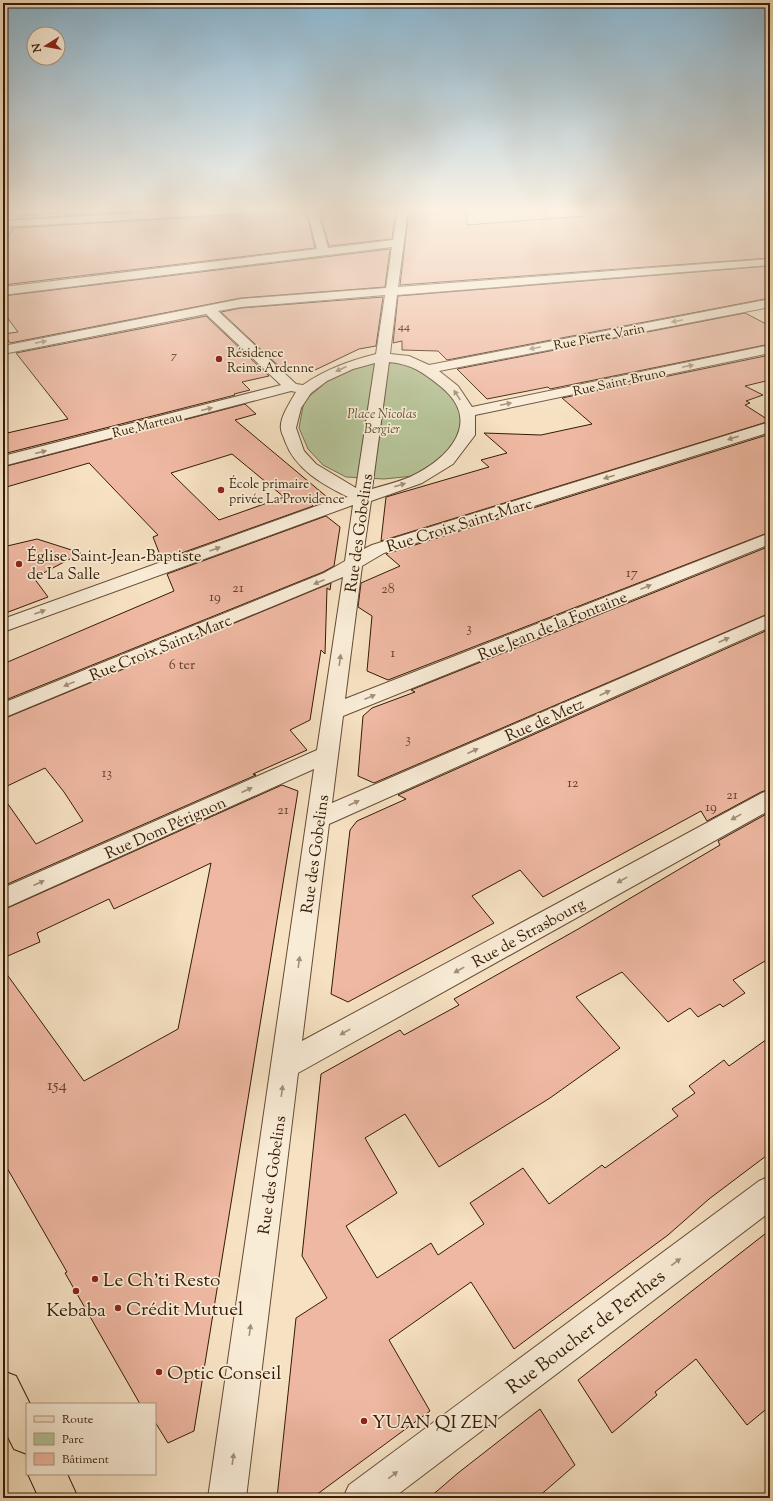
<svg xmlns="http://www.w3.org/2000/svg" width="773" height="1501" font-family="'Sorts Mill Goudy',serif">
<rect width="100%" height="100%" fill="#f6e1c2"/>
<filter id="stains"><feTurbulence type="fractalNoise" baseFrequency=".005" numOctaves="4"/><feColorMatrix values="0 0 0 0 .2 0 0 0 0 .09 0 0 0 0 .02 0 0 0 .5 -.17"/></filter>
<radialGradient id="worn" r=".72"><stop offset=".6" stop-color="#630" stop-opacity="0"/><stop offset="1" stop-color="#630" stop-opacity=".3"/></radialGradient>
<!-- green -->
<path fill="#b6c498" stroke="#76704e" d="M 406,362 L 448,389 L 461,410 L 460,434 L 441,458 L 413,476 L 384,479 L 346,477 L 323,465 L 308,449 L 299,428 L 304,401 L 331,378 L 364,364 Z"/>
<!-- building -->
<g fill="#efb8a2" stroke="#351b05" fill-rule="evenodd">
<path d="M 61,210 L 162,210 L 18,219 L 19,216 L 60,213 Z"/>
<path d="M 253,210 L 306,210 L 315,248 L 3,285 L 3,272 L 6,255 L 3,255 L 3,245 L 13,228 L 247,214 Z"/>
<path d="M 319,210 L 396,210 L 392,239 L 329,246 Z"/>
<path d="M 409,210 L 466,210 L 467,225 L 586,216 L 581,210 L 770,210 L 770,258 L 400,285 Z"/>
<path d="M 390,249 L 385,287 L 241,298 L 10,343 L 4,334 L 18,332 L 3,312 L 3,296 Z"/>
<path d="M 770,266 L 770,298 L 447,360 L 438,351 L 402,350 L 402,341 L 393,343 L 398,296 Z"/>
<path d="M 383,297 L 376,346 L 359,349 L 313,371 L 304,367 L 285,372 L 221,312 L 241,308 Z"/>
<path d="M 745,313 L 770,326 L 770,344 L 550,389 L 548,387 L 487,399 L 457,369 Z"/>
<path d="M 206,316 L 269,376 L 242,382 L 250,390 L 234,394 L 235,395 L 3,454 L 3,434 L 68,419 L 16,353 Z"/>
<path d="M 770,355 L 770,380 L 745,386 L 763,395 L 746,401 L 750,403 L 745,405 L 770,421 L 381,541 L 386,497 L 489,467 L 481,460 L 507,453 L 484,433 L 541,435 L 592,424 L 562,398 Z"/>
<path d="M 245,404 L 256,414 L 235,420 L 327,497 L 310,503 L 313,506 L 162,560 L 153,537 L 158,535 L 89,463 L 3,488 L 3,467 ZM 232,454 L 284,497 L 219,520 L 171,473 Z"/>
<path d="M 770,434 L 770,532 L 388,680 L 367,671 L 372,616 L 358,607 L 361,583 L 400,566 L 386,554 Z"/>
<path d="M 326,516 L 340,527 L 334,566 L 323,572 L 3,701 L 3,664 L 174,591 L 167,574 Z"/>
<path d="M 37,539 L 81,553 L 34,578 L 48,597 L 3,614 L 3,547 Z"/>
<path d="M 770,546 L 770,613 L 374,783 L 358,776 L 363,716 L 372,708 L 415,692 L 411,690 Z"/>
<path d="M 331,583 L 330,590 L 327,588 L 325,654 L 321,650 L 310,720 L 290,730 L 307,750 L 253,774 L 256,775 L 3,886 L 3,797 L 36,844 L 83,821 L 64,792 L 45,768 L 3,788 L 3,719 Z"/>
<path d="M 770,629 L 770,789 L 761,792 L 707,821 L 701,811 L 543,897 L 520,870 L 472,896 L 494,923 L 348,1002 L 331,994 L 350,830 L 357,821 L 406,799 L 398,795 Z"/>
<path d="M 282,785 L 298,791 L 194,1431 L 168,1443 L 155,1422 L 155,1404 L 140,1404 L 65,1273 L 67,1272 L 3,1161 L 3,969 L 84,1081 L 178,1029 L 211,863 L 114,909 L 109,899 L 37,933 L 40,942 L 3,958 L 3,910 Z"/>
<path d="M 770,812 L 770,958 L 733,980 L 745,993 L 723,1007 L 720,1004 L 698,1017 L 690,1008 L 668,1022 L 622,972 L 576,997 L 620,1048 L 550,1098 L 439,1167 L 405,1114 L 365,1138 L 397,1193 L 346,1226 L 377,1278 L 431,1243 L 438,1255 L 484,1224 L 470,1203 L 523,1168 L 549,1204 L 602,1165 L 605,1168 L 678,1116 L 672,1109 L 695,1093 L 689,1086 L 724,1060 L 729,1066 L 770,1037 L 770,1153 L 709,1199 L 668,1235 L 514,1349 L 471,1282 L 389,1340 L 430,1411 L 312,1498 L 277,1498 L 296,1318 L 327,1298 L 302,1256 L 321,1074 L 400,1030 L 404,1035 L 459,1005 L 454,999 L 580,928 L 720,845 L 718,841 Z"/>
<path d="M 770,1230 L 770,1406 L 747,1425 L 696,1359 L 655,1392 L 657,1395 L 612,1433 L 578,1380 Z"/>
<path d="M 540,1409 L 575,1465 L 537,1498 L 429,1498 L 458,1473 Z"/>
</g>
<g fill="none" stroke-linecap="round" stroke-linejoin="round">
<defs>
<g id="minor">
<path d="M 190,210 L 252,210 L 247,213 L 3,227 L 3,221 Z"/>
<path d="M 307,210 L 317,210 L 328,248 L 393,240 L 398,210 L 408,210 L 398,287 L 770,259 L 770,265 L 397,295 L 390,354 L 409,356 L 429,365 L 770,299 L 770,307 L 439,371 L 458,386 L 472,407 L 770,345 L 770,353 L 475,415 L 475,435 L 453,464 L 422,483 L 371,501 L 364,549 L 372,545 L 770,422 L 770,432 L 384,553 L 362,566 L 345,699 L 770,533 L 770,544 L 343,716 L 332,803 L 770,614 L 770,627 L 329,824 L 302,1041 L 762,793 L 770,790 L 770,810 L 298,1073 L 246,1498 L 208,1498 L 314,769 L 3,909 L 3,888 L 317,750 L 343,577 L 3,718 L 3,703 L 324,573 L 345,561 L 353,505 L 3,632 L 3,619 L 333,500 L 348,497 C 322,484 295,469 285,441 C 284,437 281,433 281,429 C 279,418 291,401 296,392 L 291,391 L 3,466 L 3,456 L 281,385 L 206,314 L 3,354 L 3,346 L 241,299 L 386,288 L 392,247 L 3,295 L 3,287 L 317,249 ZM 385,295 L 376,354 C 349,361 326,369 303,385 L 296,384 L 218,311 L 241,307 ZM 389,362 C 411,364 423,372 440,386 C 484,421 449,459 410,477 C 398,482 385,485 372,489 ZM 375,363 L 356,488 L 316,464 L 304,451 L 296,428 L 301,408 L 311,393 L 327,381 L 353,369 Z"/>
<path d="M 770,1176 L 770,1212 L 393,1498 L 343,1498 L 349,1485 L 759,1181 Z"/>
</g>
<g id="major">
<path d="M 3,1371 L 16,1376 L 30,1404 L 27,1404 L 27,1454 L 14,1449 L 3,1427 Z"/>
<path d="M 28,1474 L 67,1474 L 78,1498 L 39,1498 Z"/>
</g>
</defs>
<!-- minor casing -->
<use href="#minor" stroke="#654c34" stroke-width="2"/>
<!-- major casing -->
<use href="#major" stroke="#351b05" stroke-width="2"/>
<!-- minor -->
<use href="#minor" fill="#f9ecd7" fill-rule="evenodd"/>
<!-- major -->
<use href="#major" fill="#f6e1c2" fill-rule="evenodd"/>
</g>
<!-- one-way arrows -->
<defs><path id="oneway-solid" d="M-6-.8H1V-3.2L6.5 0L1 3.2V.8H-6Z"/></defs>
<g fill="#a18e78">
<use href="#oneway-solid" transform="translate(677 321) rotate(169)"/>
<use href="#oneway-solid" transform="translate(41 342) rotate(-11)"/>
<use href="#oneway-solid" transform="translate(535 348) rotate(169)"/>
<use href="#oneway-solid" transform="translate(688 366) rotate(-12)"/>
<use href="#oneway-solid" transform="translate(341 369) rotate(155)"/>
<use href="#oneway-solid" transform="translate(457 395) rotate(-123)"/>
<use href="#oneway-solid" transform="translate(506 404) rotate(-12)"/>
<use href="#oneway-solid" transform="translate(207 409) rotate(-14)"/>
<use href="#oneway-solid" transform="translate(733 438) rotate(163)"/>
<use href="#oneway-solid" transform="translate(41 452) rotate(-14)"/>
<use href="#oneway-solid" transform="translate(609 477) rotate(163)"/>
<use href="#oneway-solid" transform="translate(400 485) rotate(-17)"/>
<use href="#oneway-solid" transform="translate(215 549) rotate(-20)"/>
<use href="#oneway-solid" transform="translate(319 582) rotate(158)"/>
<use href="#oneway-solid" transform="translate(646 587) rotate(-22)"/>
<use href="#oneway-solid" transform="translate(40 612) rotate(-20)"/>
<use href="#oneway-solid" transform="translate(724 640) rotate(-24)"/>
<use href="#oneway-solid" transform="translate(340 660) rotate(-82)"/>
<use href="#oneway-solid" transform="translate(69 684) rotate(158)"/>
<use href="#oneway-solid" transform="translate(605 693) rotate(-24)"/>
<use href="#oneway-solid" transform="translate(370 697) rotate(-22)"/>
<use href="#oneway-solid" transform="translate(473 751) rotate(-24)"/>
<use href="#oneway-solid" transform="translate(247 790) rotate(-24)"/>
<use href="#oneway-solid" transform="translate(354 803) rotate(-24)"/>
<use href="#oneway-solid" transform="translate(736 817) rotate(151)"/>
<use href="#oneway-solid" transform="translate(622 880) rotate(151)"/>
<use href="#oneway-solid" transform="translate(39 883) rotate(-24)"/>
<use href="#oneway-solid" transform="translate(299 962) rotate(-82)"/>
<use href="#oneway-solid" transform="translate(459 970) rotate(151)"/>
<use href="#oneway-solid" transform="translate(345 1032) rotate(151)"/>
<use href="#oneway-solid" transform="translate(282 1091) rotate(-82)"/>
<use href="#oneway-solid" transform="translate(676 1262) rotate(-37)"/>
<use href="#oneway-solid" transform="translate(250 1330) rotate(-82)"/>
<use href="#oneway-solid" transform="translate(233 1459) rotate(-82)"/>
<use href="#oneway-solid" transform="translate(393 1475) rotate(-37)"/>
</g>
<!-- sky -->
<linearGradient id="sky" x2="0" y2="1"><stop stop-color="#8ab8d4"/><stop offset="0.5" stop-color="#fbf2e4"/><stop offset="1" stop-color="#fbf2e4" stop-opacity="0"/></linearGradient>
<rect width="773" height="420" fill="url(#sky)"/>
<!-- markers -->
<g fill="#8f2418" stroke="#f9ecd7" stroke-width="1.5">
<circle cx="219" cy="359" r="4"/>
<circle cx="221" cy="490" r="4"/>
<circle cx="19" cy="564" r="4"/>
<circle cx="95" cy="1279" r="4"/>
<circle cx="76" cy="1291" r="4"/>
<circle cx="118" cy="1308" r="4"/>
<circle cx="159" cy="1372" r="4"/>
<circle cx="364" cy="1421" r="4"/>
</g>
<g text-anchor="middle" stroke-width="3.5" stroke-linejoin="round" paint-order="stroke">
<!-- far-number labels -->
<g font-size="12" fill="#64422c">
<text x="404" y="330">44</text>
<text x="174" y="359">7</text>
</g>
<!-- far-street labels -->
<g font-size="13" fill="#351b05" stroke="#f9ecd7">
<text transform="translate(599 336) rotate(-11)" y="5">Rue Pierre Varin</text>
<text transform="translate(619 381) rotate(-12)" y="5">Rue Saint-Bruno</text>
<text transform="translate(147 424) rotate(-14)" y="5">Rue Marteau</text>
</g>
<!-- far-poi labels -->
<g font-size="13" fill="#351b05" stroke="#f9ecd7" text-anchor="start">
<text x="227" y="357">Résidence<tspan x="227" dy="15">Reims Ardenne</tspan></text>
<text x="229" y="488">École primaire<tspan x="229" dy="15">privée La Providence</tspan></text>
</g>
<!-- far-park labels -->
<g font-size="13" font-style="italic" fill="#5c4e31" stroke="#f9ecd7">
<text x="382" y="418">Place Nicolas<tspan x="382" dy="15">Bergier</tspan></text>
</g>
<!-- number labels -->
<g font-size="14" fill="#64422c">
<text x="632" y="577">17</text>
<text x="238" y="592">21</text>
<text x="388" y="593">28</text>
<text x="215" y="601">19</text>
<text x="469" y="632">3</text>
<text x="393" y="657">1</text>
<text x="182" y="669">6 ter</text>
<text x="408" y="743">3</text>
<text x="107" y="777">13</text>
<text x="573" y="787">12</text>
<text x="732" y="799">21</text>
<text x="711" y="811">19</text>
<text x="283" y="814">21</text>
</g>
<!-- street labels -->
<g font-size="16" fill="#351b05" stroke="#f9ecd7">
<text transform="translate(459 524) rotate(-17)" y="6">Rue Croix Saint-Marc</text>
<text transform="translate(358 533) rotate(-82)" y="6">Rue des Gobelins</text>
<text transform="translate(552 625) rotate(-22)" y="6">Rue Jean de la Fontaine</text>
<text transform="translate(160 647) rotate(-22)" y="6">Rue Croix Saint-Marc</text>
<text transform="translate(544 719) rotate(-24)" y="6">Rue de Metz</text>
<text transform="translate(165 827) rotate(-24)" y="6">Rue Dom Pérignon</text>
<text transform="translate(314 854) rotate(-82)" y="6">Rue des Gobelins</text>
<text transform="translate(528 932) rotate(-29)" y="6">Rue de Strasbourg</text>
<text transform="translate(271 1175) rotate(-82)" y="6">Rue des Gobelins</text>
</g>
<!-- poi labels -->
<g font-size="16" fill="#351b05" stroke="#f9ecd7" text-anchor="start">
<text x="27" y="561">Église Saint-Jean-Baptiste<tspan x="27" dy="18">de La Salle</tspan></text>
</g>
<!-- near-number labels -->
<g font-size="17" fill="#64422c">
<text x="57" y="1090">154</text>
</g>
<!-- near-poi labels -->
<g font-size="19" fill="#351b05" stroke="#f9ecd7" text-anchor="start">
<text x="103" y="1286">Le Ch'ti Resto</text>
<text x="126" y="1315">Crédit Mutuel</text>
<text x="76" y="1316" text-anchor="middle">Kebaba</text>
<text x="167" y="1379">Optic Conseil</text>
<text x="372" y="1428">YUAN QI ZEN</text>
</g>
<!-- near-street labels -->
<g font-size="19" fill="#351b05" stroke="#f9ecd7">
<text transform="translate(585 1331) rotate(-37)" y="7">Rue Boucher de Perthes</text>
</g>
</g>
<!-- margin -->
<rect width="773" height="1501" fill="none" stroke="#f6e1c2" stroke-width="16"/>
<rect x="4" y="4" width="765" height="1493" fill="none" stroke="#351b05" stroke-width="2"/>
<rect x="8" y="8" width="757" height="1485" fill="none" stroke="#351b05"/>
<!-- legend -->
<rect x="26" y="1403" width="130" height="72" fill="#f9ecd7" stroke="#ab9883"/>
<rect x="34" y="1416" width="20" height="6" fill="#f6e1c2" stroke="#ab9883"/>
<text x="62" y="1423" font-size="12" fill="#351b05">Route</text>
<rect x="34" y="1433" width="20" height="12" fill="#b6c498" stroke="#ab9883"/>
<text x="62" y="1443" font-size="12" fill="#351b05">Parc</text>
<rect x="34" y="1453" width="20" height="12" fill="#efb8a2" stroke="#ab9883"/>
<text x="62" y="1463" font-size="12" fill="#351b05">Bâtiment</text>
<!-- north arrow -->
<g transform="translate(46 46) rotate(259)"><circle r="19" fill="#f9ecd7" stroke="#ab9883"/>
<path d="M0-3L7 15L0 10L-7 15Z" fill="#8f2418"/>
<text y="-6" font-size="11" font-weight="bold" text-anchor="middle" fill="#351b05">N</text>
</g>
<rect width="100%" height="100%" filter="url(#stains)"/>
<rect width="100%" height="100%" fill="url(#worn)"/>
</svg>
